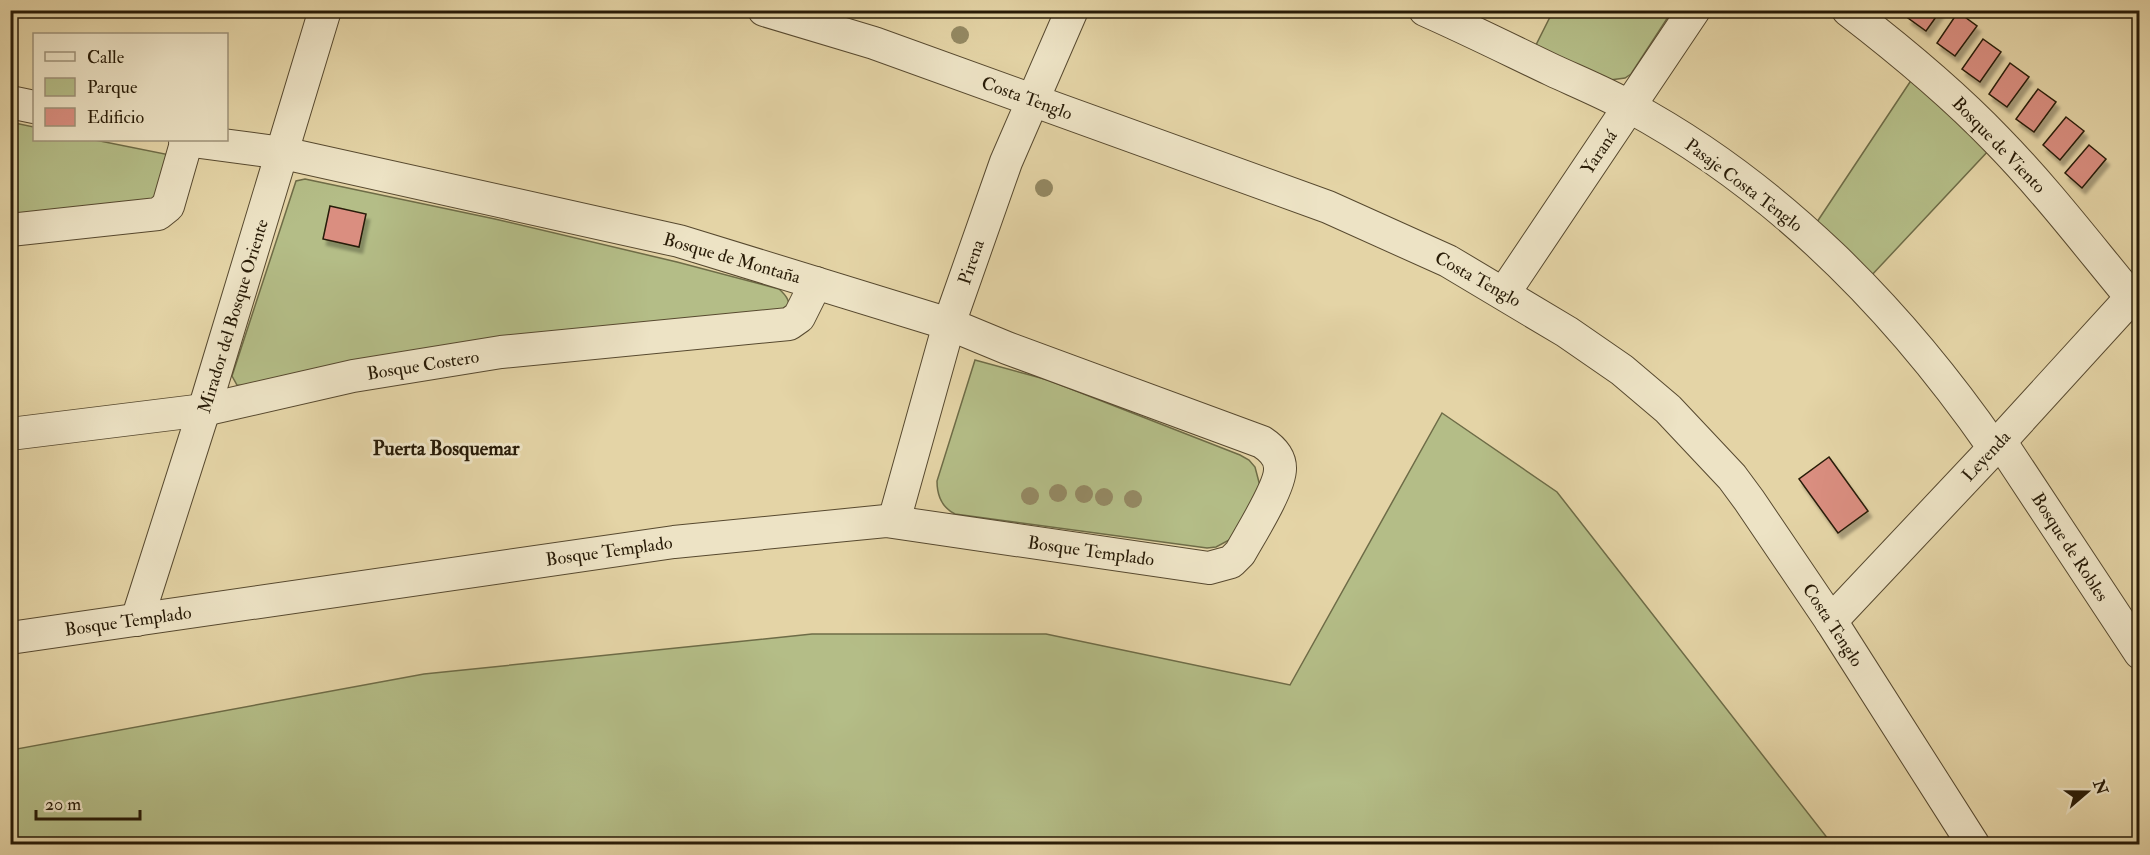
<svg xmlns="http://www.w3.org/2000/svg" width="2150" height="855" font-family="'IM FELL Double Pica',serif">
<defs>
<filter id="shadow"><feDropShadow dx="3.5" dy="6" stdDeviation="1.5" flood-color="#0004"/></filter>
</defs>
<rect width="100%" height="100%" fill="#e4d4a6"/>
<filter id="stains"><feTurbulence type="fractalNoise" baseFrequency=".00333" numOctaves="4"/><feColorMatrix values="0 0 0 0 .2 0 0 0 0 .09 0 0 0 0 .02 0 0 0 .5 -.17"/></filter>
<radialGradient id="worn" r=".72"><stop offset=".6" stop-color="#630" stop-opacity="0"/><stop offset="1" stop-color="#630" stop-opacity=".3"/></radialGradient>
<!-- green -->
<g fill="#b4bd87" stroke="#6e6c47" stroke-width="1.5">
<path d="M 1553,11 L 1672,11 L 1631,74 L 1625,78 L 1610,80 L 1535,47 Z"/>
<path d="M 1914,76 L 1990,149 L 1870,277 L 1815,225 Z"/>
<path d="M 10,122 L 34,127 L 34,140 L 95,140 L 170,155 L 159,199 L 11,218 Z"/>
<path d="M 305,179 L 495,219 L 677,262 L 779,289 C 787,296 791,302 788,313 L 244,386 L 237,385 L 232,376 L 296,181 Z"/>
<path d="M 975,360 L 1048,380 L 1240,455 L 1249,460 L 1255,467 L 1260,486 L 1233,538 L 1216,547 L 1207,548 L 955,514 C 941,507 937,495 937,481 Z"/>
<path d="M 1442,413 L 1557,492 L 1832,844 L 11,844 L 11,750 L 424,674 L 812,634 L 1046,634 L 1290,685 Z"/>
</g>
<!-- building -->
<g fill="#da8e80" stroke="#281b07" stroke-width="1.5" filter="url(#shadow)">
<path d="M 1913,10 L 1941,10 L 1926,31 L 1908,18 Z"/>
<path d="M 1958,12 L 1977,26 L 1955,56 L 1937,43 Z"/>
<path d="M 1983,39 L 2001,52 L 1980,82 L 1962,69 Z"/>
<path d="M 2010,63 L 2029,77 L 2007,107 L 1989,94 Z"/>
<path d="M 2038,89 L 2056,102 L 2034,132 L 2016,119 Z"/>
<path d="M 2066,117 L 2084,131 L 2060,160 L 2043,145 Z"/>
<path d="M 2089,145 L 2106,159 L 2082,188 L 2065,173 Z"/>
<path d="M 330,206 L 366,214 L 359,247 L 323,239 Z"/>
<path d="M 1829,457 L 1868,511 L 1838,533 L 1799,479 Z"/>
</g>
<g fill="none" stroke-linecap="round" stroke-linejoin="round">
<defs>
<g id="minor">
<path d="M 764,10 L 874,43 L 1328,207 L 1448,261 L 1567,332 L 1622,370 L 1668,409 L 1732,477 L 1749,500 L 1831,621 L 1973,844"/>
<path d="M 1425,10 C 1468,29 1510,50 1552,70 C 1578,82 1605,93 1630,107 C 1778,187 1899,311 1994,448"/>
<path d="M 1848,10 C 1900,50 1952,93 1997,140 C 2045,189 2087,244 2131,297"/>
<path d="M 10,102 L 34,107"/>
<path d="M 10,230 L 158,214 L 168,206 L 187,140"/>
<path d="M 1504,293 L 1694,10"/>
<path d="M 10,434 L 204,410 L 353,376 L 501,352 L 789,324 L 799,317 L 816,283"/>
<path d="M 2000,441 L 2140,653"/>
<path d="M 894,521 L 949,324 L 1006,162 L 1072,10"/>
<path d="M 137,620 L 204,410 L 325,10"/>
<path d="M 1831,621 L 1994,448 L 2140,288"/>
<path d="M 10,638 L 674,542 L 886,521 L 1209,568 L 1231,562 L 1240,553 C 1250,535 1281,486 1280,468 C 1280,456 1271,448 1262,442 L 1007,348 L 949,324 L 679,241 L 283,153 L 185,140"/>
</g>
</defs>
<!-- minor casing -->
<use href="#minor" stroke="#57492f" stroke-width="34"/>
<!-- minor -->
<use href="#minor" stroke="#ede3c5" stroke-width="32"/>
</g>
<!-- trees -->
<g fill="#948963">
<circle cx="960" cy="35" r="9"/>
<circle cx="1044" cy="188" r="9"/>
<circle cx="1058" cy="493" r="9"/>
<circle cx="1084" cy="494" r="9"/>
<circle cx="1030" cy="496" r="9"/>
<circle cx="1104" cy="497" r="9"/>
<circle cx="1133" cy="499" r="9"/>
</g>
<g text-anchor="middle" stroke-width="6" stroke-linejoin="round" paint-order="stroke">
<!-- street labels -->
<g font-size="18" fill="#281b07" stroke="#ede3c5">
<text transform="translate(1027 98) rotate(20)" y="6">Costa Tenglo</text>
<text transform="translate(1999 145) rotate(46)" y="6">Bosque de Viento</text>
<text transform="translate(1599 152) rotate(-56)" y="6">Yaraná</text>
<text transform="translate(1744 185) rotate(37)" y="6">Pasaje Costa Tenglo</text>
<text transform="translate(732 258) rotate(16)" y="6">Bosque de Montaña</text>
<text transform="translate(971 262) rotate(-71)" y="6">Pirena</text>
<text transform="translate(1478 279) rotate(29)" y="6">Costa Tenglo</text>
<text transform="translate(233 316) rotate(-73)" y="6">Mirador del Bosque Oriente</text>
<text transform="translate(423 365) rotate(-9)" y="6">Bosque Costero</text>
<text transform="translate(1986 456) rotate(-47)" y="6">Leyenda</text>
<text transform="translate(2070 547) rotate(57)" y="6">Bosque de Robles</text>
<text transform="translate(609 551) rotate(-8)" y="6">Bosque Templado</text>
<text transform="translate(1091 551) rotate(8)" y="6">Bosque Templado</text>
<text transform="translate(128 621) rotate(-8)" y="6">Bosque Templado</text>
<text transform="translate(1833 625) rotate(57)" y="6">Costa Tenglo</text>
</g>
<!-- neighbourhood labels -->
<g font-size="20" font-weight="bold" fill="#281b07" stroke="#ede3c5">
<text x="446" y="455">Puerta Bosquemar</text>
</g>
</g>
<!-- margin -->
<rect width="2150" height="855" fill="none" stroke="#e4d4a6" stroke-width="36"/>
<rect x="12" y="12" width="2126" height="831" fill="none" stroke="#281b07" stroke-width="3"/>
<rect x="18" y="18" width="2114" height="819" fill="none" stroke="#281b07" stroke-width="1.5"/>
<!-- legend -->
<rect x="33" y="33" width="195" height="108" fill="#ede3c5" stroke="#9e9379" stroke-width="1.5"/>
<rect x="45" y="52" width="30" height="9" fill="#ede3c5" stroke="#9e9379" stroke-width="1.5"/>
<text x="87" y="63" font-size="18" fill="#281b07">Calle</text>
<rect x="45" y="78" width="30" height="18" fill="#b4bd87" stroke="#9e9379" stroke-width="1.5"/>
<text x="87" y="93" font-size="18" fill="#281b07">Parque</text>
<rect x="45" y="108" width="30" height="18" fill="#da8e80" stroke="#9e9379" stroke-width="1.5"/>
<text x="87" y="123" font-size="18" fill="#281b07">Edificio</text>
<!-- north arrow -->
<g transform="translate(2087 792) rotate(70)" stroke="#ede3c5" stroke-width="4.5" paint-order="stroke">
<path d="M0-4.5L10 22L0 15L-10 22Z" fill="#281b07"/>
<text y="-9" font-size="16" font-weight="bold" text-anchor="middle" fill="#281b07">N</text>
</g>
<!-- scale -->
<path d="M36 810v9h104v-9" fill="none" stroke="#281b07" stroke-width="3"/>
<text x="45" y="810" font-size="18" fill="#281b07" stroke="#ede3c5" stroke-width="4.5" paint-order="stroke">20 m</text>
<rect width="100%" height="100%" filter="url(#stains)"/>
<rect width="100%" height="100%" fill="url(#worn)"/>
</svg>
